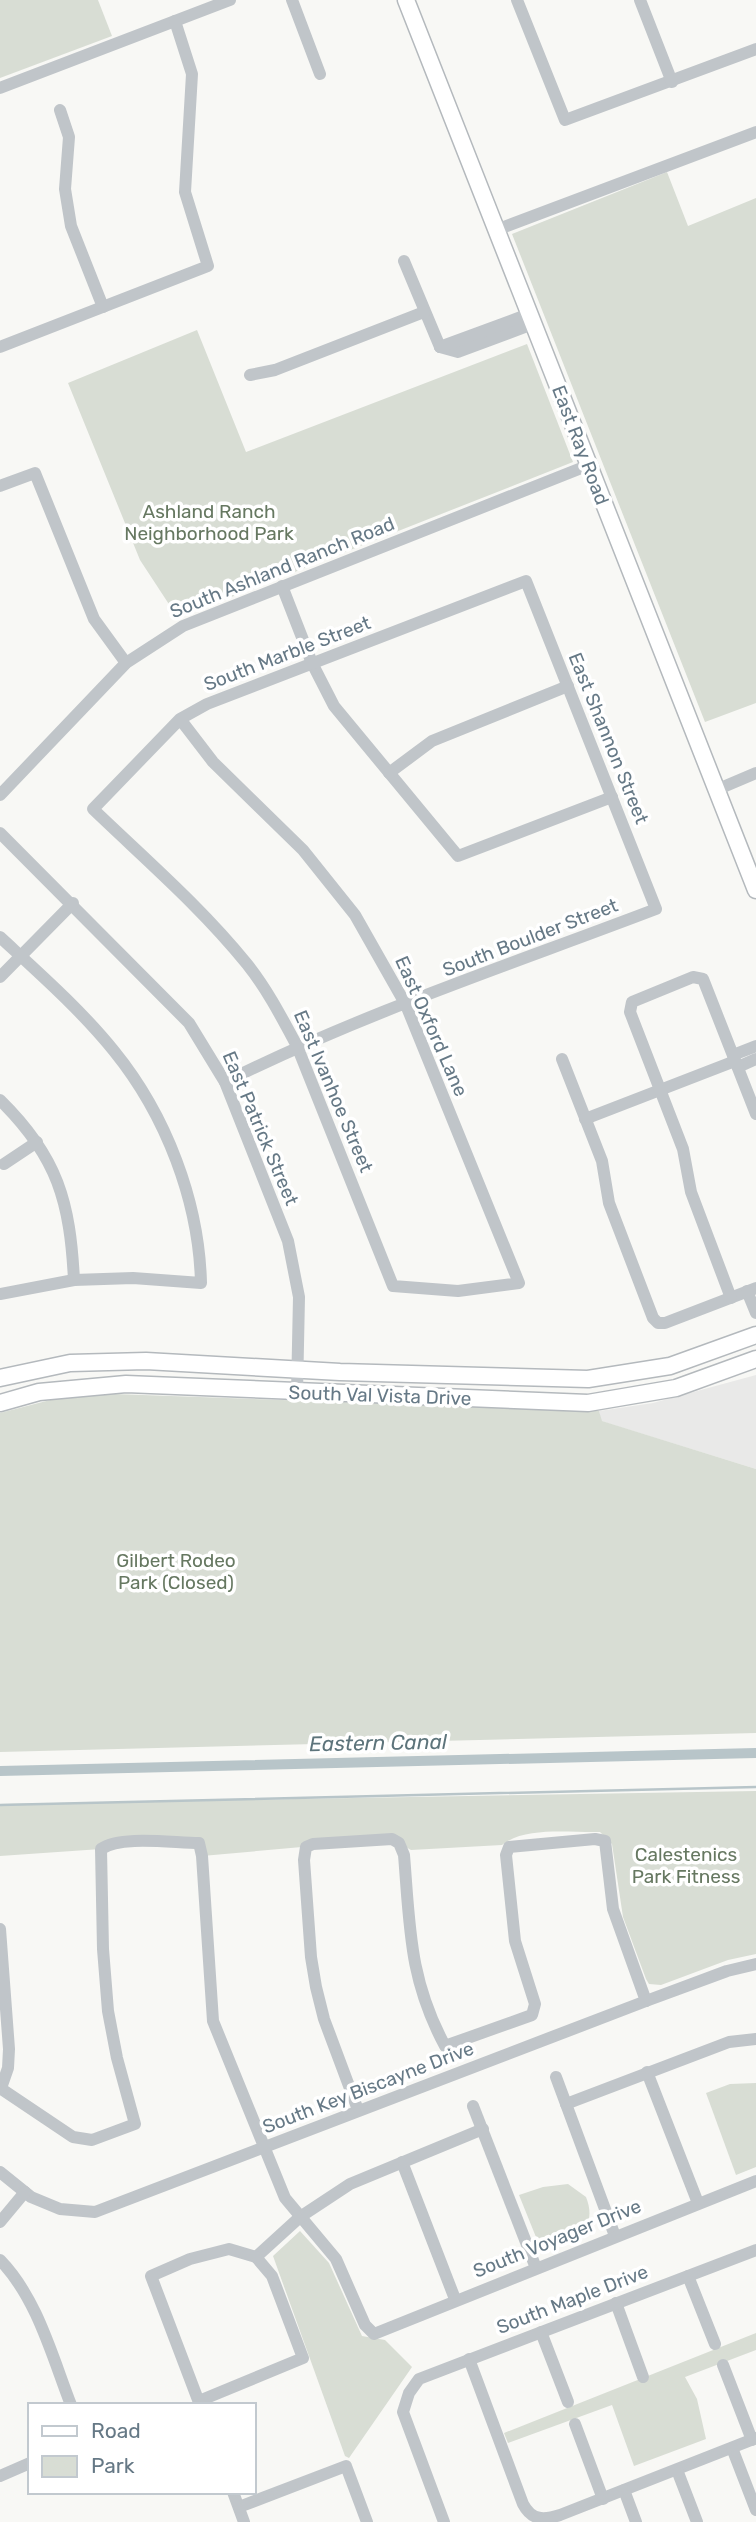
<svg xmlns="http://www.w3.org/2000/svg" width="756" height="2522" font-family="Rubik,sans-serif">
<rect width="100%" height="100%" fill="#f8f8f5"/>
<!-- built -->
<path fill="#e9e9e8" d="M 756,1375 L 756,1469 L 601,1421 L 599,1411 L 653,1403 Z"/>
<!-- green -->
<g fill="#d8ddd4">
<path d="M 0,0 L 98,0 L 112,36 L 0,78 Z"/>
<path d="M 667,172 L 688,226 L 756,198 L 756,703 L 705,722 L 512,234 Z"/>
<path d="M 197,330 L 246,452 L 527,344 L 573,462 L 178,618 L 140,560 L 68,383 Z"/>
<path d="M 114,1394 L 599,1411 L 602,1421 L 756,1469 L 756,1733 L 0,1752 L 0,1413 L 54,1399 Z"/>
<path d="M 756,1791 L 756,1954 L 728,1960 L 661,1985 L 649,1984 L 646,1979 L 623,1917 L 612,1844 L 600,1832 C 571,1833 525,1826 502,1845 L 411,1850 L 392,1839 L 202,1856 L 198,1843 L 129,1842 L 101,1849 L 0,1856 L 0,1804 Z"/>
<path d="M 756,2083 L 756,2167 L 736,2175 L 706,2093 L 730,2084 Z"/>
<path d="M 568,2184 L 586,2197 C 596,2222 584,2238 558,2237 L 553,2248 L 545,2250 L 540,2247 L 519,2195 L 543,2187 Z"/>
<path d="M 300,2231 L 329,2263 L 362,2336 L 385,2340 L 412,2367 L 349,2458 L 345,2456 L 273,2256 Z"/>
<path d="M 756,2333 L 756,2350 L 685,2377 L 697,2399 L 706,2439 L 634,2466 L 612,2405 L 508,2443 L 504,2433 Z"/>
</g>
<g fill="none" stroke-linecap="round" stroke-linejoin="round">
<!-- stream -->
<path stroke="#b8c5c9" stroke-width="2.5" d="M 0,1805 L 756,1787"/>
<!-- canal -->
<path stroke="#b8c5c9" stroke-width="10" d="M 0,1771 L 756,1753"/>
<defs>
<g id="major">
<path d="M 406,0 L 756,890"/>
<path d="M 0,1378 L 70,1363 L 146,1361 L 340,1372 L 588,1379 L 670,1366 L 756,1335"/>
<path d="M 0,1403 L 39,1392 L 126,1384 L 588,1403 L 676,1388 L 756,1359"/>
</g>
</defs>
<!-- major casing -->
<use href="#major" stroke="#b4b9bd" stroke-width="19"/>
<!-- minor -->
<g stroke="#c0c5c9" stroke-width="12">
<path d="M 292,0 L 320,74"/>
<path d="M 517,0 L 565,120 L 756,49"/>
<path d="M 640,0 L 672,82"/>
<path d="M 0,88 L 230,0"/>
<path d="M 60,110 L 69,137 L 65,189 L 71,226 L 103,307"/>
<path d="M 496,230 L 756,132"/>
<path d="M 404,261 L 440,347"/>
<path d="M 0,347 L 208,266 L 185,192 L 192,74 L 175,21"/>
<path d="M 440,347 L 458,352 L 533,324"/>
<path d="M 440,347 L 529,314"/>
<path d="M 250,375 L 275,370 L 424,312"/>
<path d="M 0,486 L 35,473 L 94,619 L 126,663"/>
<path d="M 282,586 L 312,663 L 334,706 L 458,856 L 612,797"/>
<path d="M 180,719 L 213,762 L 303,850 L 355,915 L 406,1005 L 519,1283 L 458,1291 L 393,1286 L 297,1046 C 282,1018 267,989 247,964 C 201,907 145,859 93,809 L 180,719 L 207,704 L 526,581 L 656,909 C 512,964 363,1013 225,1082"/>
<path d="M 389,773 L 432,741 L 568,686"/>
<path d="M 716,790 L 756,773"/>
<path d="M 0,795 L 126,663 L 183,626 L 589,465"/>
<path d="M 0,833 L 189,1023 L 225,1082 L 288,1241 L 299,1297 L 297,1392"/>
<path d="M 0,937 C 39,973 81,1010 114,1051 C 166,1115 199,1201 201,1283 L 133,1278 L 74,1280 L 0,1294"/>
<path d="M 0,977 L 73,903"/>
<path d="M 733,1055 L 756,1046"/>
<path d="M 562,1059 L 602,1161 L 609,1203 L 653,1318 L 658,1323 L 665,1323 L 756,1288"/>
<path d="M 738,1067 L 756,1059"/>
<path d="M 0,1100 C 58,1157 70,1202 74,1280"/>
<path d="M 585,1119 L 735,1061"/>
<path d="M 4,1164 L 37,1142"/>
<path d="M 747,1291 L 756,1313"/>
<path d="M 731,1298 L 691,1192 L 683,1149 L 630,1012 L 632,1002 L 693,977 L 703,979 L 756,1114"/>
<path d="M 0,1929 L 9,2049 L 8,2068 L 1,2088"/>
<path d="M 647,2072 L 698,2203"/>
<path d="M 556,2077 L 615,2236"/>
<path d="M 0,2088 L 73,2137 L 92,2140 L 135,2124 L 117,2058 L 108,2011 L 103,1949 L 101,1849 C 121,1835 173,1843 199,1843 L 202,1856 L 213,2021 L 285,2198 L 336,2259 L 365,2325 L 374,2334 L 756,2181"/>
<path d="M 566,2104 L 729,2042 L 756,2039"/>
<path d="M 473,2106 L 536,2268"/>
<path d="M 358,2110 L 324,2019 L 316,1987 L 311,1957 L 304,1860 L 306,1847 L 313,1844 L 392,1839 L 399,1843 L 404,1855 C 410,1928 409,1979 445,2046 L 532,2015 L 535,2004 L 515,1941 L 506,1855 L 509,1847 L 595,1839 L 605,1841 L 613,1909 L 646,2001"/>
<path d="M 402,2162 L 455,2299"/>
<path d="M 0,2172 L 31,2197 L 60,2209 L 95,2212 L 646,2001 L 727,1971 L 756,1964"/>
<path d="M 0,2222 L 25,2192"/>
<path d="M 256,2257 L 300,2217 L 350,2184 L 483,2129"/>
<path d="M 0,2260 C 37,2298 52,2356 71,2405"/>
<path d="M 688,2276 L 715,2344"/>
<path d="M 616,2303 L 643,2377"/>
<path d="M 541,2332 L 568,2402"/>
<path d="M 469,2359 L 523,2504 C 532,2521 544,2520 560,2515 L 756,2438"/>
<path d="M 723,2365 L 752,2440"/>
<path d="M 199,2401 L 303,2358 L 272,2276 L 256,2257"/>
<path d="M 200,2405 L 151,2276 L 190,2259 L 229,2249 L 256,2257"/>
<path d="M 575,2424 L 603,2499"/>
<path d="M 732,2448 L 756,2510"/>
<path d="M 677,2470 L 697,2522"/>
<path d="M 0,2476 L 30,2463"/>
<path d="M 624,2490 L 636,2522"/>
<path d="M 233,2492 L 244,2522"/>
<path d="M 239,2507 L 346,2466 L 367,2522"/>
<path d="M 444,2522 L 403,2412 L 409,2393 L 419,2379 L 756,2250"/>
</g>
<!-- major -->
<use href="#major" stroke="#fff" stroke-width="16"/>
</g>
<g text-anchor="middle" stroke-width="7" stroke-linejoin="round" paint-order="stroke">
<!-- street labels -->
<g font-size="19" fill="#667986" stroke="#fff">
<text transform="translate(581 445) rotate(69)" y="7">East Ray Road</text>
<text transform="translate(282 567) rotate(-22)" y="7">South Ashland Ranch Road</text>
<text transform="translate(287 653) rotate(-21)" y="7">South Marble Street</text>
<text transform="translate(609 738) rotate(68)" y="7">East Shannon Street</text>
<text transform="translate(530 937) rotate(-21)" y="7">South Boulder Street</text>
<text transform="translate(432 1026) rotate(66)" y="7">East Oxford Lane</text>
<text transform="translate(334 1091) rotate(67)" y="7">East Ivanhoe Street</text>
<text transform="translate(261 1128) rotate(67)" y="7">East Patrick Street</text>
<text transform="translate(380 1395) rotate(2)" y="7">South Val Vista Drive</text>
<text transform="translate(368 2087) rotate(-21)" y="7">South Key Biscayne Drive</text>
<text transform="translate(557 2238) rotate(-22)" y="7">South Voyager Drive</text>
<text transform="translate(572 2299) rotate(-21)" y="7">South Maple Drive</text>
</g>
<!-- park labels -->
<g font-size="19" fill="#667861" stroke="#fff">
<text x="209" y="518">Ashland Ranch<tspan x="209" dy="22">Neighborhood Park</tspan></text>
<text x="176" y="1567">Gilbert Rodeo<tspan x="176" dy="22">Park (Closed)</tspan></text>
<text x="686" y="1861">Calestenics<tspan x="686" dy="22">Park Fitness</tspan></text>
</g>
<!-- water labels -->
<g font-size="21" font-style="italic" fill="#5d747b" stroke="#fff">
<text transform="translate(378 1743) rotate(-1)" y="7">Eastern Canal</text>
</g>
</g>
<!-- legend -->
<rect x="28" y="2403" width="228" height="91" fill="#ffffff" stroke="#c2c9cf" stroke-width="2"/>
<rect x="42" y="2426" width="35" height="10" fill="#ffffff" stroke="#c2c9cf" stroke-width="2"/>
<text x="91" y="2438" font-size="21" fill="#667986">Road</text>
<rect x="42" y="2456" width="35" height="21" fill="#d8ddd4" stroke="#c2c9cf" stroke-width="2"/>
<text x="91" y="2473" font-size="21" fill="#667986">Park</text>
</svg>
